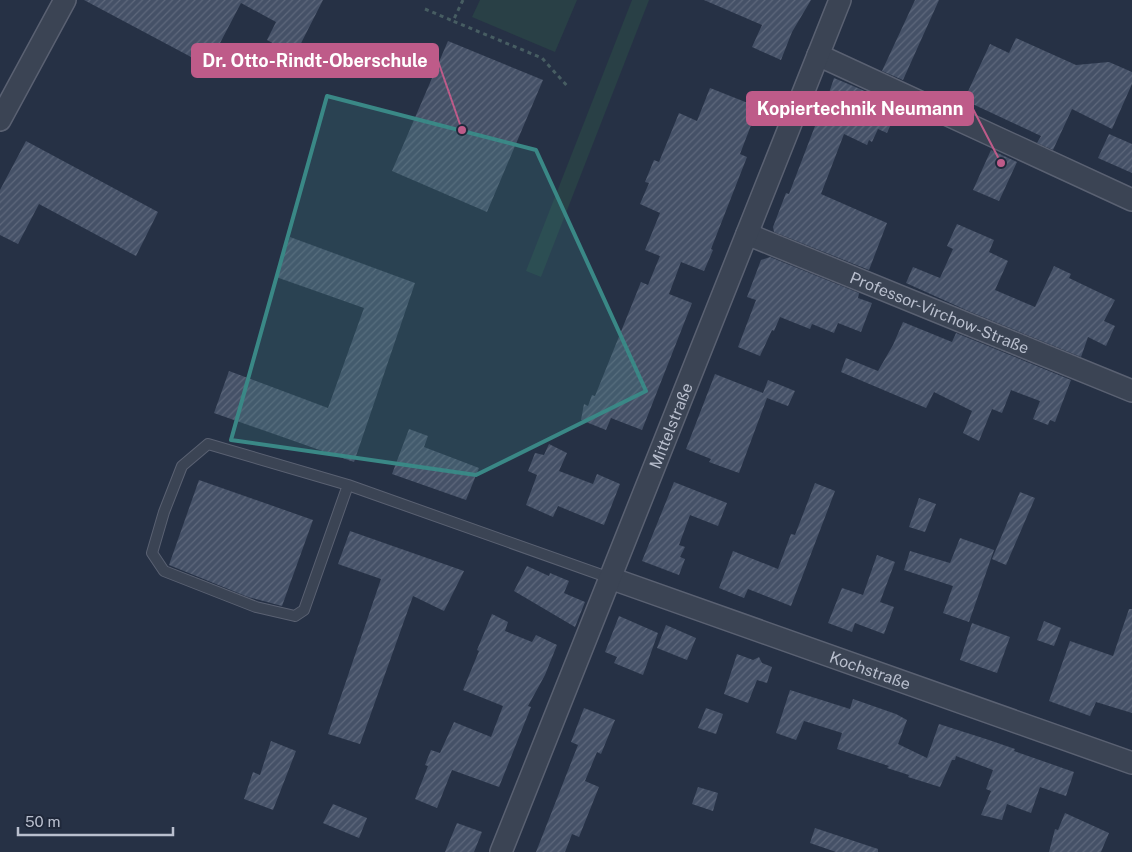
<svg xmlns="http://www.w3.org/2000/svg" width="1132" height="852" font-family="'Public Sans',sans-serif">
<defs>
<pattern id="building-hatch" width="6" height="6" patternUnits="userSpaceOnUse" patternTransform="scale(1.25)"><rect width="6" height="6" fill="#455167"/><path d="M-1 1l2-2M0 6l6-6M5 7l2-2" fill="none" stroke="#5e687c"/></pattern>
</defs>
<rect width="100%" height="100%" fill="#263145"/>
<!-- pitch -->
<g fill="#294046">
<path d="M 480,0 L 577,0 L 555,52 L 472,17 Z"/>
<path d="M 632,0 L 649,0 L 541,277 L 526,271 Z"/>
</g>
<!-- building -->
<g fill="url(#building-hatch)">
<path d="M 84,0 L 323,0 L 295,55 L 267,40 L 276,22 L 241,3 L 208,66 Z"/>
<path d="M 704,0 L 811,0 L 792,32 L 781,60 L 752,47 L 762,25 Z"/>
<path d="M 915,0 L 939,0 L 903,80 L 882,71 Z"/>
<path d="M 1016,38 L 1076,65 L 1109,62 L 1132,72 L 1132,84 L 1112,129 L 1072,109 L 1053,150 L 1037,143 L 1041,136 L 964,100 L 990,44 L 1009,53 Z"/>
<path d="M 448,41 L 543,80 L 487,212 L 392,171 Z"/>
<path d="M 834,78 L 891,102 L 885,114 L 894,117 L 887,133 L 878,129 L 872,142 L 869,140 L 867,145 L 844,134 L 821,194 L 887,223 L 869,270 L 774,232 L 773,227 L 786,193 L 789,194 L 828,92 L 829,93 Z"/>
<path d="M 710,88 L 758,107 L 740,154 L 747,157 L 711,249 L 713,250 L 704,271 L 681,262 L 669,294 L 692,303 L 642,430 L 611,418 L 606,430 L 581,420 L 584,404 L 588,406 L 592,395 L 595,396 L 641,282 L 648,285 L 660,256 L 645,250 L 660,213 L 640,204 L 649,183 L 645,182 L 654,160 L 659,162 L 679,113 L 697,121 Z"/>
<path d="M 1109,134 L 1132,144 L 1132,173 L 1098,158 Z"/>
<path d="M 26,141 L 158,212 L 136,256 L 39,204 L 18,244 L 0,235 L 0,190 Z"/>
<path d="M 991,150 L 1017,162 L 999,201 L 973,190 Z"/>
<path d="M 957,224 L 994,240 L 989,252 L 1008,261 L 995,290 L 1035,307 L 1054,266 L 1071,274 L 1069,278 L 1115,300 L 1104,321 L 1115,326 L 1106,346 L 1088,337 L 1081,357 L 966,310 L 906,283 L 913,267 L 940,278 L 953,249 L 947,246 Z"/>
<path d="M 290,237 L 415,283 L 354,462 L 214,413 L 229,371 L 328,408 L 364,308 L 276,277 Z"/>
<path d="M 770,257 L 859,293 L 858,298 L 872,303 L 861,332 L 838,323 L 834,333 L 812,324 L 810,329 L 780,317 L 774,331 L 772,330 L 760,356 L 738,347 L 756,300 L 747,297 L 761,260 Z"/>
<path d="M 903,322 L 952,342 L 956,333 L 1071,380 L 1055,422 L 1050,420 L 1048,425 L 1033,419 L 1040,401 L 1011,390 L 1002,413 L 992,409 L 979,441 L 963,433 L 972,411 L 934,392 L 926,408 L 841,372 L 846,358 L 878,371 L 893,345 Z"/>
<path d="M 715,374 L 763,393 L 768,380 L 795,391 L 788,406 L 767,398 L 739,473 L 709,462 L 711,459 L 686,449 Z"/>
<path d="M 409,429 L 428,436 L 424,447 L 479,468 L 466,500 L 392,474 Z"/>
<path d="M 549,444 L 567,453 L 559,471 L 593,484 L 597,474 L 620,484 L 604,525 L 558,506 L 553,517 L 526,505 L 537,475 L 528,471 L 535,453 L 544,455 Z"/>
<path d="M 199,480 L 313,520 L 282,606 L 248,597 L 169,565 Z"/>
<path d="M 674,482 L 727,503 L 718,526 L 690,515 L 679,545 L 685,547 L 680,557 L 685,559 L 679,575 L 642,561 Z"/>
<path d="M 815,483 L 835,491 L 791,606 L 748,589 L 744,598 L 719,588 L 733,551 L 778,569 L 791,534 L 795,535 Z"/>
<path d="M 1020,492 L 1035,498 L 1006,565 L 992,559 Z"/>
<path d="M 919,498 L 936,504 L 925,532 L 909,527 Z"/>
<path d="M 350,531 L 464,571 L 444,611 L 413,596 L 360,744 L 328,734 L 381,579 L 338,564 Z"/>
<path d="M 960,538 L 994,550 L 969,622 L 943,613 L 953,586 L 904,570 L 910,551 L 950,563 Z"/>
<path d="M 877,555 L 895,562 L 880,602 L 894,607 L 884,634 L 855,623 L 852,632 L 828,623 L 842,588 L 863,595 Z"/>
<path d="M 527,566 L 549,576 L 550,573 L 569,581 L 564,593 L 585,602 L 575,627 L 514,591 Z"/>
<path d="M 1129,609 L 1132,609 L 1132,713 L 1096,702 L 1090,716 L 1049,701 L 1070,641 L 1113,656 Z"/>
<path d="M 492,614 L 508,622 L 505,631 L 532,642 L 536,635 L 557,645 L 545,675 L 528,706 L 531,707 L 499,787 L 452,770 L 437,808 L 415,799 L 428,766 L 425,765 L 431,750 L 440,753 L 454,722 L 491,737 L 503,706 L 463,690 L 479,651 L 477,650 Z"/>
<path d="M 619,616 L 658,633 L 643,675 L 614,663 L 617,657 L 605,652 Z"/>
<path d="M 1044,621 L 1061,628 L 1054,646 L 1037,640 Z"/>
<path d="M 972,623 L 1010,637 L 997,673 L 960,660 Z"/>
<path d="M 666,625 L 696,638 L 687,660 L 657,648 Z"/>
<path d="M 737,654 L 753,660 L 759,657 L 762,663 L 772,667 L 767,683 L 757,680 L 748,703 L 724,694 Z"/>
<path d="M 790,690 L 850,709 L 853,699 L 896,714 L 907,720 L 898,744 L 927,758 L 939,724 L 989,740 L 1015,749 L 1014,751 L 1074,772 L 1066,796 L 1040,787 L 1031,813 L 1007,804 L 1002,820 L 981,815 L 991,791 L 986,789 L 993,770 L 956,756 L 955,760 L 952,760 L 940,787 L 908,777 L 909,775 L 887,768 L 889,766 L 837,749 L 842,733 L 804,721 L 796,740 L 776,733 Z"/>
<path d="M 584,708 L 615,720 L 601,754 L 597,752 L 585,781 L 599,787 L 579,837 L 572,834 L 565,852 L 536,852 L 578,745 L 571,742 Z"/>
<path d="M 706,708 L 723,714 L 716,734 L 698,728 Z"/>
<path d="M 271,741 L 296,751 L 273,810 L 244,799 L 253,772 L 260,775 Z"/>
<path d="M 698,787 L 718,793 L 713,811 L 692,804 Z"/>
<path d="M 333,804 L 367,818 L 359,838 L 323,823 Z"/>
<path d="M 1065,813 L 1109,833 L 1101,852 L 1049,852 L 1055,829 L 1058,830 Z"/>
<path d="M 457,823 L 482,832 L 474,852 L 445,852 Z"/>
<path d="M 815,828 L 878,849 L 878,852 L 836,852 L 810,843 Z"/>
</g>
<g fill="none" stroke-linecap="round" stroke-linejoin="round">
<defs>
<path id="service" d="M 348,485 L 304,610 L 295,616 L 256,607 L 164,571 L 152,553 L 164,512 L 182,466 L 208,444 L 348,485 L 610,578"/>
<g id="minor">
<path d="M 818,55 L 1132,200"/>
<path d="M 0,120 L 65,0"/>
<path id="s1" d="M 747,234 L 1132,391"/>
<path id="s2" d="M 610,578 L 1132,763"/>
<path id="s3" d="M 501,852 L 840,0"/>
</g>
</defs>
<!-- service casing -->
<use href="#service" stroke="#5a6172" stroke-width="12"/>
<!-- minor casing -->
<use href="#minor" stroke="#5a6172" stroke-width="24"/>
<!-- path -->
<g stroke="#475d62" stroke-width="3" stroke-dasharray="4 4" stroke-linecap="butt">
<path d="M 463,0 L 453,21 L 542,58 L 569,88"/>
<path d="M 425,9 L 453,21"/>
</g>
<!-- service -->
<use href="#service" stroke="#3b4454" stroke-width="10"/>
<!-- minor -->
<use href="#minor" stroke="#3b4454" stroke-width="21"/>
</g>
<!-- marked area -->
<path fill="#3a8886" fill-opacity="0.2" stroke="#3a8886" stroke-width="4" stroke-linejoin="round" d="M 327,96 L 536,150 L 646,391 L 476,475 L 231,440 Z"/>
<g text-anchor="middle" stroke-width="4" stroke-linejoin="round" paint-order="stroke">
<!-- street labels -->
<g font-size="16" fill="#b9bfce" stroke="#1f283a">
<text dy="6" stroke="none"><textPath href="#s1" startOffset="208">Professor-Virchow-Straße</textPath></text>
<text dy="6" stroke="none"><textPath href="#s3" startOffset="459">Mittelstraße</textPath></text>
<text dy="6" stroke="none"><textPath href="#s2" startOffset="276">Kochstraße</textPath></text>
</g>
</g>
<!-- callouts -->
<path fill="none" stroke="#be5b89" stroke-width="2" d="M462 130L438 61M1001 163L973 109"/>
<g fill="#be5b89" stroke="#1f283a" stroke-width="2">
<circle cx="462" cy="130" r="5"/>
<circle cx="1001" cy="163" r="5"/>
</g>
<g fill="#be5b89" stroke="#be5b89" stroke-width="2">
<rect x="192" y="44" width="246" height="33" rx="5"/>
<rect x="747" y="92" width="226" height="33" rx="5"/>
</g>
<g font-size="18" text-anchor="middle" font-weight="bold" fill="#fff">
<text x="315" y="67">Dr. Otto-Rindt-Oberschule</text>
<text x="860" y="115">Kopiertechnik Neumann</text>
</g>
<!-- scale -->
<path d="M18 827v8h155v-8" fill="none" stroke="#b9bfce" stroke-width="2.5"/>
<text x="25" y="827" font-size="15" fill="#b9bfce" stroke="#1f283a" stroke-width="4" paint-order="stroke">50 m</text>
</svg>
